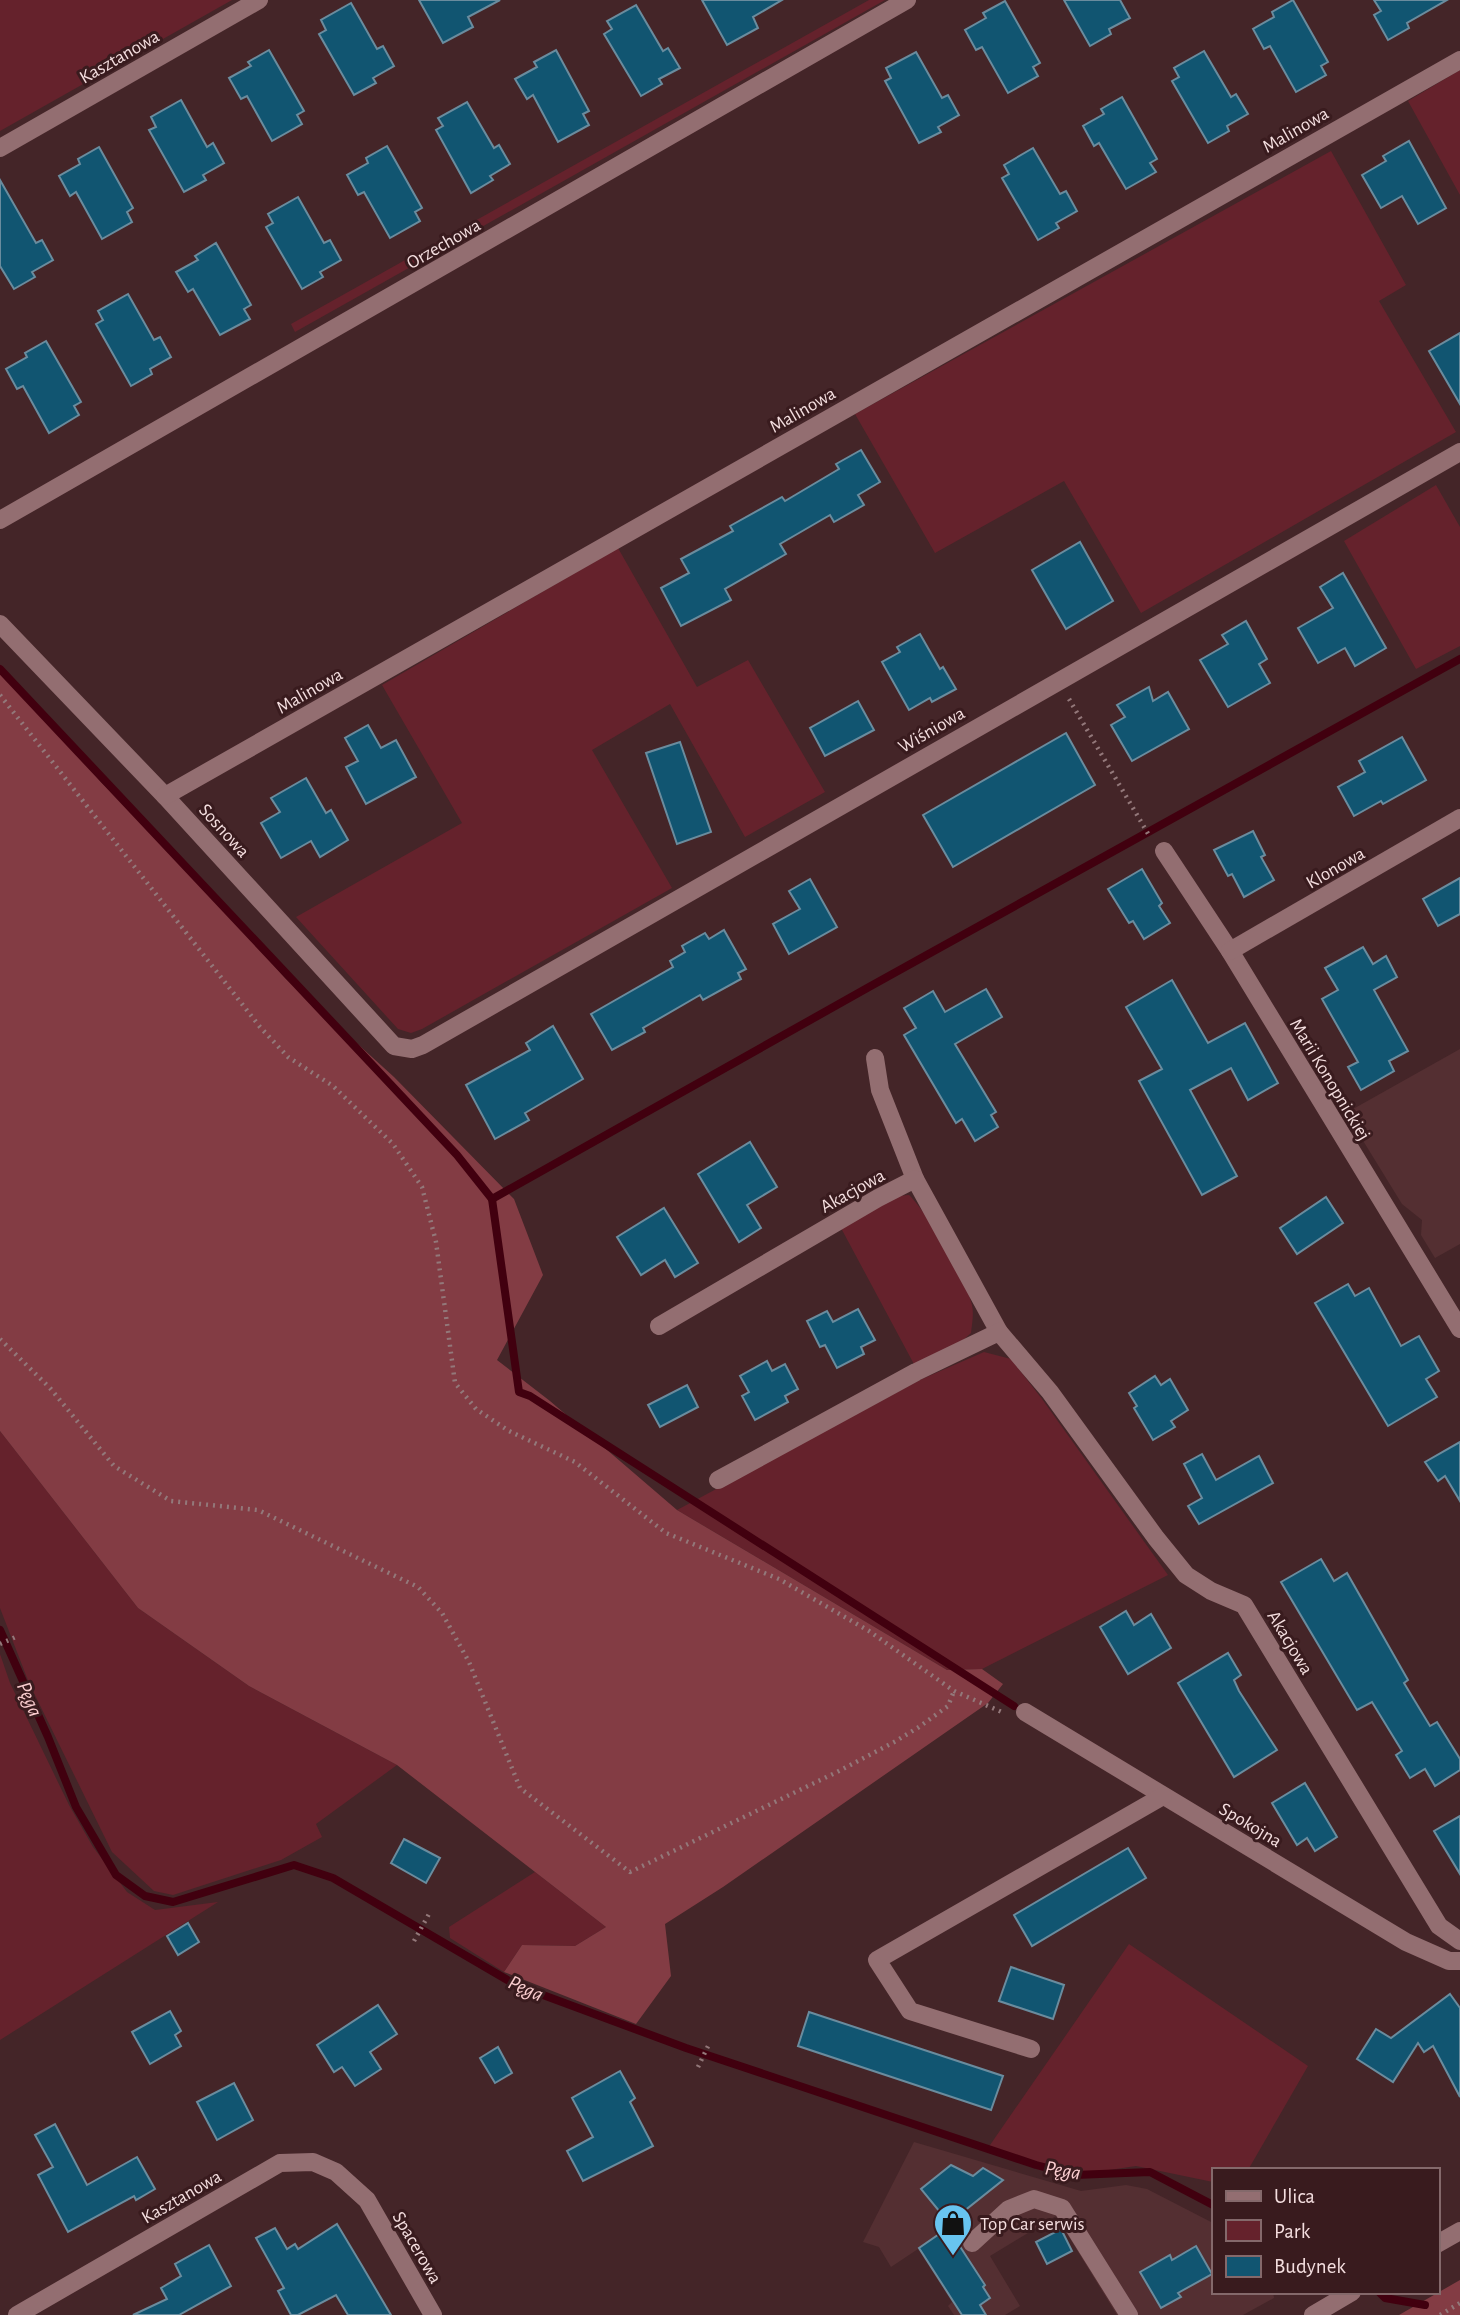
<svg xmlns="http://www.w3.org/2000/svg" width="1460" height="2315" font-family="'Alegreya Sans',sans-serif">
<rect width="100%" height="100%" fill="#442528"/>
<!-- built -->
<g fill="#542f32">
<path d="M 1460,1049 L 1460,1244 L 1435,1258 L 1421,1235 L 1422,1220 L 1402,1204 L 1346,1113 Z"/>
<path d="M 914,2142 L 1081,2191 L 1126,2185 L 1147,2189 L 1213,2223 L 1213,2292 L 1273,2292 L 1274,2298 L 1243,2315 L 1117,2315 L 1056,2216 L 990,2256 L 1020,2306 L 1005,2315 L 954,2315 L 948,2306 L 952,2302 L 918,2249 L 891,2267 L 879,2247 L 863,2242 Z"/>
</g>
<!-- green -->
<g fill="#65222c">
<path d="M 0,0 L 232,0 L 0,131 Z"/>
<path d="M 869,0 L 885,0 L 295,332 L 291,324 Z"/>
<path d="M 1460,70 L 1460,195 L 1408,101 Z"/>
<path d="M 1331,151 L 1406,285 L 1379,301 L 1456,432 L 1141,613 L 1064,481 L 935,553 L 855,414 Z"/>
<path d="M 1436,485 L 1460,527 L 1460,646 L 1416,669 L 1344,541 Z"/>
<path d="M 618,548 L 697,687 L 748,660 L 825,792 L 745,837 L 670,704 L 592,750 L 672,888 L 422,1029 L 411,1033 L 398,1029 L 296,917 L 462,823 L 382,685 Z"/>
<path d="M 909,1195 C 928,1213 966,1279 972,1305 C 974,1314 972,1324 971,1333 L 961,1342 L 915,1366 L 841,1228 L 898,1196 Z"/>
<path d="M 984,1352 L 1011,1359 L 1042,1399 L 1168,1575 L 982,1669 L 947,1670 L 677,1510 L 922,1379 Z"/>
<path d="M 0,1431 L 138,1608 L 249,1686 L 397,1765 L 316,1824 L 322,1837 L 281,1860 L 173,1895 L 154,1891 L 112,1852 L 29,1683 L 0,1608 Z"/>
<path d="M 0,1654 L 10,1683 L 69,1805 L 93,1847 L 127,1892 L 155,1910 L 218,1902 L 0,2040 Z"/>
<path d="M 535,1872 L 606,1927 L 575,1946 L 522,1945 L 504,1972 L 450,1938 L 449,1927 Z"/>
<path d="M 1129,1944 L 1308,2066 L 1248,2170 L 1213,2170 L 1213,2182 L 1136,2166 L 1082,2174 L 988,2148 Z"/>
</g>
<!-- forest -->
<g fill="#833c44">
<path d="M 0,665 L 101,782 L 205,887 L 285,978 L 394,1077 L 514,1199 L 543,1275 L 497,1360 L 550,1401 L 677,1510 L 947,1670 L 982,1669 L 1003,1684 L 988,1703 L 723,1887 L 665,1924 L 671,1976 L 636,2024 L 504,1972 L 522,1945 L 575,1946 L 606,1927 L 397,1765 L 249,1686 L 138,1608 L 0,1431 Z"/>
<path d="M 1460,2280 L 1460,2315 L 1399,2315 Z"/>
</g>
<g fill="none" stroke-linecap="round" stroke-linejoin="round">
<!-- stream -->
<g stroke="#41000f" stroke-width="8">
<path d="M 0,669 L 457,1155 L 492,1199 L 519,1392 L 530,1396 L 1014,1706"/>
<path d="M 492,1199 L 869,987 L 1460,659"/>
<path d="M 0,1630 L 48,1737 L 76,1807 L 116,1875 L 145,1896 L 173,1902 L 294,1865 L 333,1878 L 516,1985 L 686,2048 L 1036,2165 L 1075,2175 L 1150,2172 L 1213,2205"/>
<path d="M 1379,2292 L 1385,2298 L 1425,2305"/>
</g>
</g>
<!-- building -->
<g fill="#115571" stroke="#6a8c9e" stroke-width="2">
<path d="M 419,0 L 500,0 L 468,17 L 473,27 L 443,43 Z"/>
<path d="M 702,0 L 782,0 L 753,17 L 758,28 L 727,45 Z"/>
<path d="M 1064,0 L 1120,0 L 1130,18 L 1109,29 L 1111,34 L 1090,46 Z"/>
<path d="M 1293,0 L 1328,62 L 1321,66 L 1326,75 L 1296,92 L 1270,46 L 1264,49 L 1253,29 L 1274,17 L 1272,12 Z"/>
<path d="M 1374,0 L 1447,0 L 1407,23 L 1409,28 L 1388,40 L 1374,15 L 1381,11 Z"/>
<path d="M 1005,1 L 1040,63 L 1033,67 L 1038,76 L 1008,93 L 982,47 L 976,50 L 965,30 L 986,18 L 983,13 Z"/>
<path d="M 351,3 L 377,49 L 383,46 L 394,66 L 373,78 L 376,83 L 354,95 L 319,34 L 326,30 L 321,20 Z"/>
<path d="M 636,5 L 663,51 L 668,48 L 680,68 L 659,79 L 662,84 L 641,96 L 604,34 L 612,29 L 607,21 Z"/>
<path d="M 269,50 L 304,111 L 297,115 L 302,124 L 272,141 L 247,96 L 241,99 L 229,78 L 251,66 L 248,62 Z"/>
<path d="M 556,50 L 589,111 L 583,114 L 589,125 L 558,142 L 533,95 L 527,99 L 515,79 L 537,67 L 534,62 Z"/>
<path d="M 1204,51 L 1231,97 L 1236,94 L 1248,114 L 1227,126 L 1229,131 L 1208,143 L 1172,81 L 1179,77 L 1174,68 Z"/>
<path d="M 916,52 L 942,98 L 948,95 L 959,115 L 938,127 L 941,132 L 919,143 L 885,81 L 891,78 L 886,68 Z"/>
<path d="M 1122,97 L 1157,159 L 1150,163 L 1156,172 L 1126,189 L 1099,143 L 1094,146 L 1083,126 L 1104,114 L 1101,109 Z"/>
<path d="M 181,100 L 207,147 L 213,143 L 224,163 L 203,175 L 206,180 L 184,192 L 149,130 L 156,127 L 151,117 Z"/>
<path d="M 467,102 L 494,148 L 499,145 L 510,164 L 490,176 L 493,180 L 471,193 L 436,130 L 443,126 L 438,118 Z"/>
<path d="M 1409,141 L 1446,208 L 1418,224 L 1402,196 L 1381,208 L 1362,175 L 1386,161 L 1383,156 Z"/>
<path d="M 387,146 L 422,208 L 415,212 L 420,221 L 390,238 L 364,192 L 358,195 L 347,175 L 368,163 L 366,158 Z"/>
<path d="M 99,147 L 133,208 L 127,212 L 132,222 L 102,239 L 76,192 L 70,196 L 59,176 L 80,164 L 78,159 Z"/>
<path d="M 1033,148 L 1060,194 L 1066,191 L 1077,211 L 1056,223 L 1059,228 L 1038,240 L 1002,178 L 1009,174 L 1004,165 Z"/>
<path d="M 0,180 L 36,243 L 42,240 L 53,260 L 32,272 L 35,277 L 14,289 L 0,266 Z"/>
<path d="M 298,197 L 324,243 L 330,240 L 341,260 L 320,272 L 323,277 L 302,289 L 266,227 L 273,223 L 268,214 Z"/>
<path d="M 216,243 L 251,305 L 244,309 L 250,319 L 220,335 L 193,289 L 188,292 L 176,272 L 198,260 L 195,256 Z"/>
<path d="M 128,294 L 154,340 L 160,337 L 171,357 L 150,369 L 152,374 L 131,386 L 96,324 L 103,320 L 98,311 Z"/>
<path d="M 1460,333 L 1460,404 L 1429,351 Z"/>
<path d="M 46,341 L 81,402 L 74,406 L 79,415 L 49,433 L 23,386 L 17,389 L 6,369 L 27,357 L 25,353 Z"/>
<path d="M 861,450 L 880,482 L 858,495 L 864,505 L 834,522 L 830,515 L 780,544 L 786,554 L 725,589 L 731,600 L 681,626 L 661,588 L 689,573 L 681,559 L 733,531 L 730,526 L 782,497 L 785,501 L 839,469 L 836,464 Z"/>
<path d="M 1080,542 L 1113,601 L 1066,629 L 1032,570 Z"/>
<path d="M 1343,573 L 1386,648 L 1355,666 L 1345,648 L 1318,663 L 1298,628 L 1333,608 L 1320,587 Z"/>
<path d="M 1246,621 L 1267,659 L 1259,664 L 1270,683 L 1228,707 L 1200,660 L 1228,644 L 1222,635 Z"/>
<path d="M 920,634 L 940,669 L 943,667 L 956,689 L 932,702 L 930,698 L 909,710 L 882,662 L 900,652 L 897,647 Z"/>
<path d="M 1149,687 L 1153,701 L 1168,692 L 1189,729 L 1132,761 L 1111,725 L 1125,717 L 1117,705 Z"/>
<path d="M 858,701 L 874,730 L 825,756 L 810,728 Z"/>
<path d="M 368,725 L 381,748 L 396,740 L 416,777 L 366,804 L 346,767 L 358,761 L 345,738 Z"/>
<path d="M 1066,733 L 1095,785 L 953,867 L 923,815 Z"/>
<path d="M 1402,737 L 1426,780 L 1383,804 L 1381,801 L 1354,816 L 1338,787 L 1365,772 L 1359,761 Z"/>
<path d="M 680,742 L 711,832 L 677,844 L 646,753 Z"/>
<path d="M 306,778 L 326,813 L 331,810 L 348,840 L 320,857 L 311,841 L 281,858 L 261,823 L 280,812 L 271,798 Z"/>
<path d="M 1253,831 L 1265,855 L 1261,857 L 1274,880 L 1244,897 L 1232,874 L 1228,876 L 1214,850 Z"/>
<path d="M 1142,869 L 1162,903 L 1159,906 L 1170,923 L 1144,939 L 1133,921 L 1129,923 L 1108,889 Z"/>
<path d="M 1460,878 L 1460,914 L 1438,926 L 1423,899 Z"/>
<path d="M 810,879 L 837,927 L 789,954 L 773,924 L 800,909 L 789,891 Z"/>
<path d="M 724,930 L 746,969 L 738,973 L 741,979 L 703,1000 L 700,995 L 643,1028 L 645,1032 L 612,1050 L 591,1014 L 673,967 L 670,961 L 685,952 L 682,946 L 705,933 L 709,939 Z"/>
<path d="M 1363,947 L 1373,964 L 1386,956 L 1397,977 L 1374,990 L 1408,1051 L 1389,1061 L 1394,1071 L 1361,1090 L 1348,1067 L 1358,1062 L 1322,999 L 1338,990 L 1325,968 Z"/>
<path d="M 1172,980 L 1208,1043 L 1245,1023 L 1278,1083 L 1248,1100 L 1231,1068 L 1190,1090 L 1237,1176 L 1202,1195 L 1139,1081 L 1162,1069 L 1126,1007 Z"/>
<path d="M 986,989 L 1002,1017 L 955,1044 L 996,1112 L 991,1115 L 998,1127 L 975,1141 L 962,1119 L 956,1123 L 904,1035 L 916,1028 L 904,1008 L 933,991 L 945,1012 Z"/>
<path d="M 553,1026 L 583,1079 L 525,1113 L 529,1120 L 495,1139 L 466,1085 L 530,1050 L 526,1043 Z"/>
<path d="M 750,1142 L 777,1187 L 747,1205 L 761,1228 L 739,1242 L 698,1174 Z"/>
<path d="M 1326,1197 L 1343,1223 L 1297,1254 L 1280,1228 Z"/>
<path d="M 664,1208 L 698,1263 L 675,1277 L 665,1260 L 641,1275 L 617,1237 Z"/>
<path d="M 1348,1284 L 1355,1296 L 1369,1288 L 1401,1346 L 1419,1336 L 1439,1371 L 1426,1379 L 1437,1397 L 1388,1426 L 1315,1303 Z"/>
<path d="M 858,1309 L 875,1340 L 861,1347 L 864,1354 L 837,1368 L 825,1345 L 820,1347 L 807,1321 L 827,1311 L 833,1322 Z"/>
<path d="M 767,1361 L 772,1371 L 785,1364 L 798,1389 L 785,1396 L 788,1402 L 755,1420 L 742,1396 L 749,1392 L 740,1376 Z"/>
<path d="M 1155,1376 L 1161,1385 L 1170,1379 L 1188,1410 L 1171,1421 L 1175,1427 L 1153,1440 L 1134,1408 L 1137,1406 L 1129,1393 Z"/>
<path d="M 687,1385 L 698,1407 L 660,1427 L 648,1405 Z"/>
<path d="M 1460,1442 L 1460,1501 L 1445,1476 L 1438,1481 L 1425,1462 Z"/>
<path d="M 1202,1454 L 1216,1480 L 1259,1456 L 1273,1483 L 1199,1524 L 1188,1506 L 1202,1498 L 1184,1464 Z"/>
<path d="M 1321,1559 L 1334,1581 L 1347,1573 L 1408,1680 L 1404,1683 L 1430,1726 L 1437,1722 L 1460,1759 L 1460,1770 L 1435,1786 L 1425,1769 L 1410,1778 L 1396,1755 L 1402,1751 L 1372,1702 L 1357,1710 L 1281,1582 Z"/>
<path d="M 1126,1611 L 1134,1625 L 1151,1614 L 1171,1648 L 1128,1674 L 1100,1627 Z"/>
<path d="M 1228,1653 L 1241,1675 L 1234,1680 L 1239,1691 L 1277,1750 L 1234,1777 L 1178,1683 Z"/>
<path d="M 1305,1783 L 1337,1837 L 1315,1851 L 1307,1838 L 1297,1845 L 1272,1803 Z"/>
<path d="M 1460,1816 L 1460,1874 L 1434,1831 Z"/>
<path d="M 404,1839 L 440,1858 L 426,1883 L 391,1863 Z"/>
<path d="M 1128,1848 L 1146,1878 L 1032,1946 L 1014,1915 Z"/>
<path d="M 188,1923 L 199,1942 L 178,1955 L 167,1936 Z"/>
<path d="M 1011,1967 L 1064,1985 L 1053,2019 L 999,2001 Z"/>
<path d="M 1450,1994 L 1460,2008 L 1460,2097 L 1433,2046 L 1424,2052 L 1418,2043 L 1393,2082 L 1357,2059 L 1376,2029 L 1391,2038 Z"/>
<path d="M 378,2005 L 397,2034 L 370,2052 L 381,2069 L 355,2086 L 342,2067 L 334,2072 L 317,2045 Z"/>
<path d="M 170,2011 L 181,2031 L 175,2035 L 181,2046 L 150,2064 L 132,2032 Z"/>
<path d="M 809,2012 L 1003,2076 L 991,2110 L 798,2046 Z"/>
<path d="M 498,2047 L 512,2073 L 495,2083 L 480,2058 Z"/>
<path d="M 620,2071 L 635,2098 L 630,2102 L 653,2146 L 583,2181 L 567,2151 L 593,2137 L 572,2098 Z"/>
<path d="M 234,2083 L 253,2120 L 217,2140 L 197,2102 Z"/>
<path d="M 55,2124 L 87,2185 L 137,2157 L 155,2189 L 136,2200 L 134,2196 L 68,2232 L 38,2175 L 53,2167 L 35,2135 Z"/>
<path d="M 951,2165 L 973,2176 L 983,2168 L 1003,2180 L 949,2223 L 921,2189 Z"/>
<path d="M 337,2224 L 361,2264 L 391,2315 L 348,2315 L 336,2295 L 298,2315 L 291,2315 L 278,2291 L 284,2288 L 256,2238 L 275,2228 L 287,2249 L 295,2244 L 298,2249 Z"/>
<path d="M 948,2228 L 985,2285 L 983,2287 L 990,2298 L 980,2305 L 986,2315 L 962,2315 L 919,2248 Z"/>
<path d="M 1061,2229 L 1072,2251 L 1047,2264 L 1036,2242 Z"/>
<path d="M 209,2245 L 231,2286 L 179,2315 L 133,2315 L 167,2299 L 161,2288 L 181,2276 L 175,2264 Z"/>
<path d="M 1196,2246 L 1212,2274 L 1178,2293 L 1181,2297 L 1161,2308 L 1140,2272 L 1170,2255 L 1172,2260 Z"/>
</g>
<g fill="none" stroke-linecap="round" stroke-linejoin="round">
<!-- path -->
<g stroke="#93787a" stroke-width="4.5" stroke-dasharray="2 5" stroke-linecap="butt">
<path d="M 0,695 L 260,1027 L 288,1057 L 333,1086 L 393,1144 L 422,1187 L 436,1242 L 455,1383 L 476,1409 L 509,1431 L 575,1462 L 666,1533 L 779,1579 L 869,1631 L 954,1691 L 1004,1713"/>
<path d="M 1069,699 L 1150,837"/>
<path d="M 0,1339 L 50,1388 L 114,1466 L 171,1501 L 258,1510 L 418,1587 L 442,1613 L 469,1662 L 520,1788 L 630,1872 L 837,1772 L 896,1741 L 919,1727 L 948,1706 L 954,1691"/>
<path d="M 0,1644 L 18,1636"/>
<path d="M 414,1941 L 429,1914"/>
<path d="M 698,2067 L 710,2042"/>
<path d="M 1440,2315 L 1460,2303"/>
</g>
<!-- minor -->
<g stroke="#936e71" stroke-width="18">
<path d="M 0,148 L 259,0"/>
<path d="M 0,520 L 907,0"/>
<path d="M 0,624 L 165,796 L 394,1046 L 412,1049 L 423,1045 L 1460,452"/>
<path d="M 165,796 L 1460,60"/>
<path d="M 1164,851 L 1230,951 L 1460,1329"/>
<path d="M 1230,951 L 1460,818"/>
<path d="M 875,1058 L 880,1090 L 915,1179"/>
<path d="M 659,1326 L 878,1198 L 915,1179 L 999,1332"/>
<path d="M 718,1480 L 916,1372 L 999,1332 L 1050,1392 L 1156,1538 L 1186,1575 L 1211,1591 L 1244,1605 L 1439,1926 L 1460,1941"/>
<path d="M 1025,1712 L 1406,1942 L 1449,1961 L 1460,1961"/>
<path d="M 1031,2049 L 910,2011 L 877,1960 L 1163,1796"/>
<path d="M 972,2243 L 1009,2209 L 1034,2199 L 1062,2208 L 1129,2315"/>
<path d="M 1437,2244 L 1460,2231"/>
<path d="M 17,2315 L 280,2163 L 313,2162 L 336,2172 L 367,2200 L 433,2315"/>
<path d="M 1313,2315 L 1352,2292"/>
</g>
</g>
<!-- icons -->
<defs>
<symbol id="shop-pin" viewBox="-11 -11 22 30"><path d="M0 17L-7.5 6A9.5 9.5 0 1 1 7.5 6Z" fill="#68c4f0" stroke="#391b1e"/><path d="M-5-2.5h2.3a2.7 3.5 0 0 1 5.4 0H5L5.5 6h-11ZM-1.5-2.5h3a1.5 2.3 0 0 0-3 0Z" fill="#111"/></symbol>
</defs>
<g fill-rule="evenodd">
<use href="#shop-pin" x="931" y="2201" width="44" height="60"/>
</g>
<g text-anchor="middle" stroke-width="6" stroke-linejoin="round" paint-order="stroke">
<!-- street labels -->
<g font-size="19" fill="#f4dedf" stroke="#391b1e">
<text transform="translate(119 56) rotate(-30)" y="7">Kasztanowa</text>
<text transform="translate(1295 129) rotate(-30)" y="7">Malinowa</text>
<text transform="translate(443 243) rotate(-30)" y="7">Orzechowa</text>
<text transform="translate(802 409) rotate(-30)" y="7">Malinowa</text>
<text transform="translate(309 690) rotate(-30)" y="7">Malinowa</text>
<text transform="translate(931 729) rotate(-30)" y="7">Wiśniowa</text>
<text transform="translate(225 830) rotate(48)" y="7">Sosnowa</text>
<text transform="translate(1335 867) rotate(-30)" y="7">Klonowa</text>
<text transform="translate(1331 1079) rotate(59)" y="7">Marii Konopnickiej</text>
<text transform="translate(852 1190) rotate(-29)" y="7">Akacjowa</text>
<text transform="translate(1291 1642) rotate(59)" y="7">Akacjowa</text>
<text transform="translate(1251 1824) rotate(31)" y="7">Spokojna</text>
<text transform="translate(181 2196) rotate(-30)" y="7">Kasztanowa</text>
<text transform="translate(418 2247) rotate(60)" y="7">Spacerowa</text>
</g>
<!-- poi labels -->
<g font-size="19" fill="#f4dedf" stroke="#391b1e" text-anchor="start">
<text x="980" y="2230">Top Car serwis</text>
</g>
<!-- water labels -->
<g font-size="21" font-style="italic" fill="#fbced0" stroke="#391b1e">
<text transform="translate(30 1699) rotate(67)" y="7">Pęga</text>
<text transform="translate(526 1988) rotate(24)" y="7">Pęga</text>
<text transform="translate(1063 2170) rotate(9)" y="7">Pęga</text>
</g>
</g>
<!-- legend -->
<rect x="1212" y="2168" width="228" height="126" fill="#391b1e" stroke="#84696b" stroke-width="2"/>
<rect x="1226" y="2191" width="35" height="10" fill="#936e71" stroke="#84696b" stroke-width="2"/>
<text x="1274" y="2203" font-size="21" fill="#f4dedf">Ulica</text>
<rect x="1226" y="2220" width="35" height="21" fill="#65222c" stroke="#84696b" stroke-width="2"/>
<text x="1274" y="2238" font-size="21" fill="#f4dedf">Park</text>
<rect x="1226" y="2256" width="35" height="21" fill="#115571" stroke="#84696b" stroke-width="2"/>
<text x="1274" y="2273" font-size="21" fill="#f4dedf">Budynek</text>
</svg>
